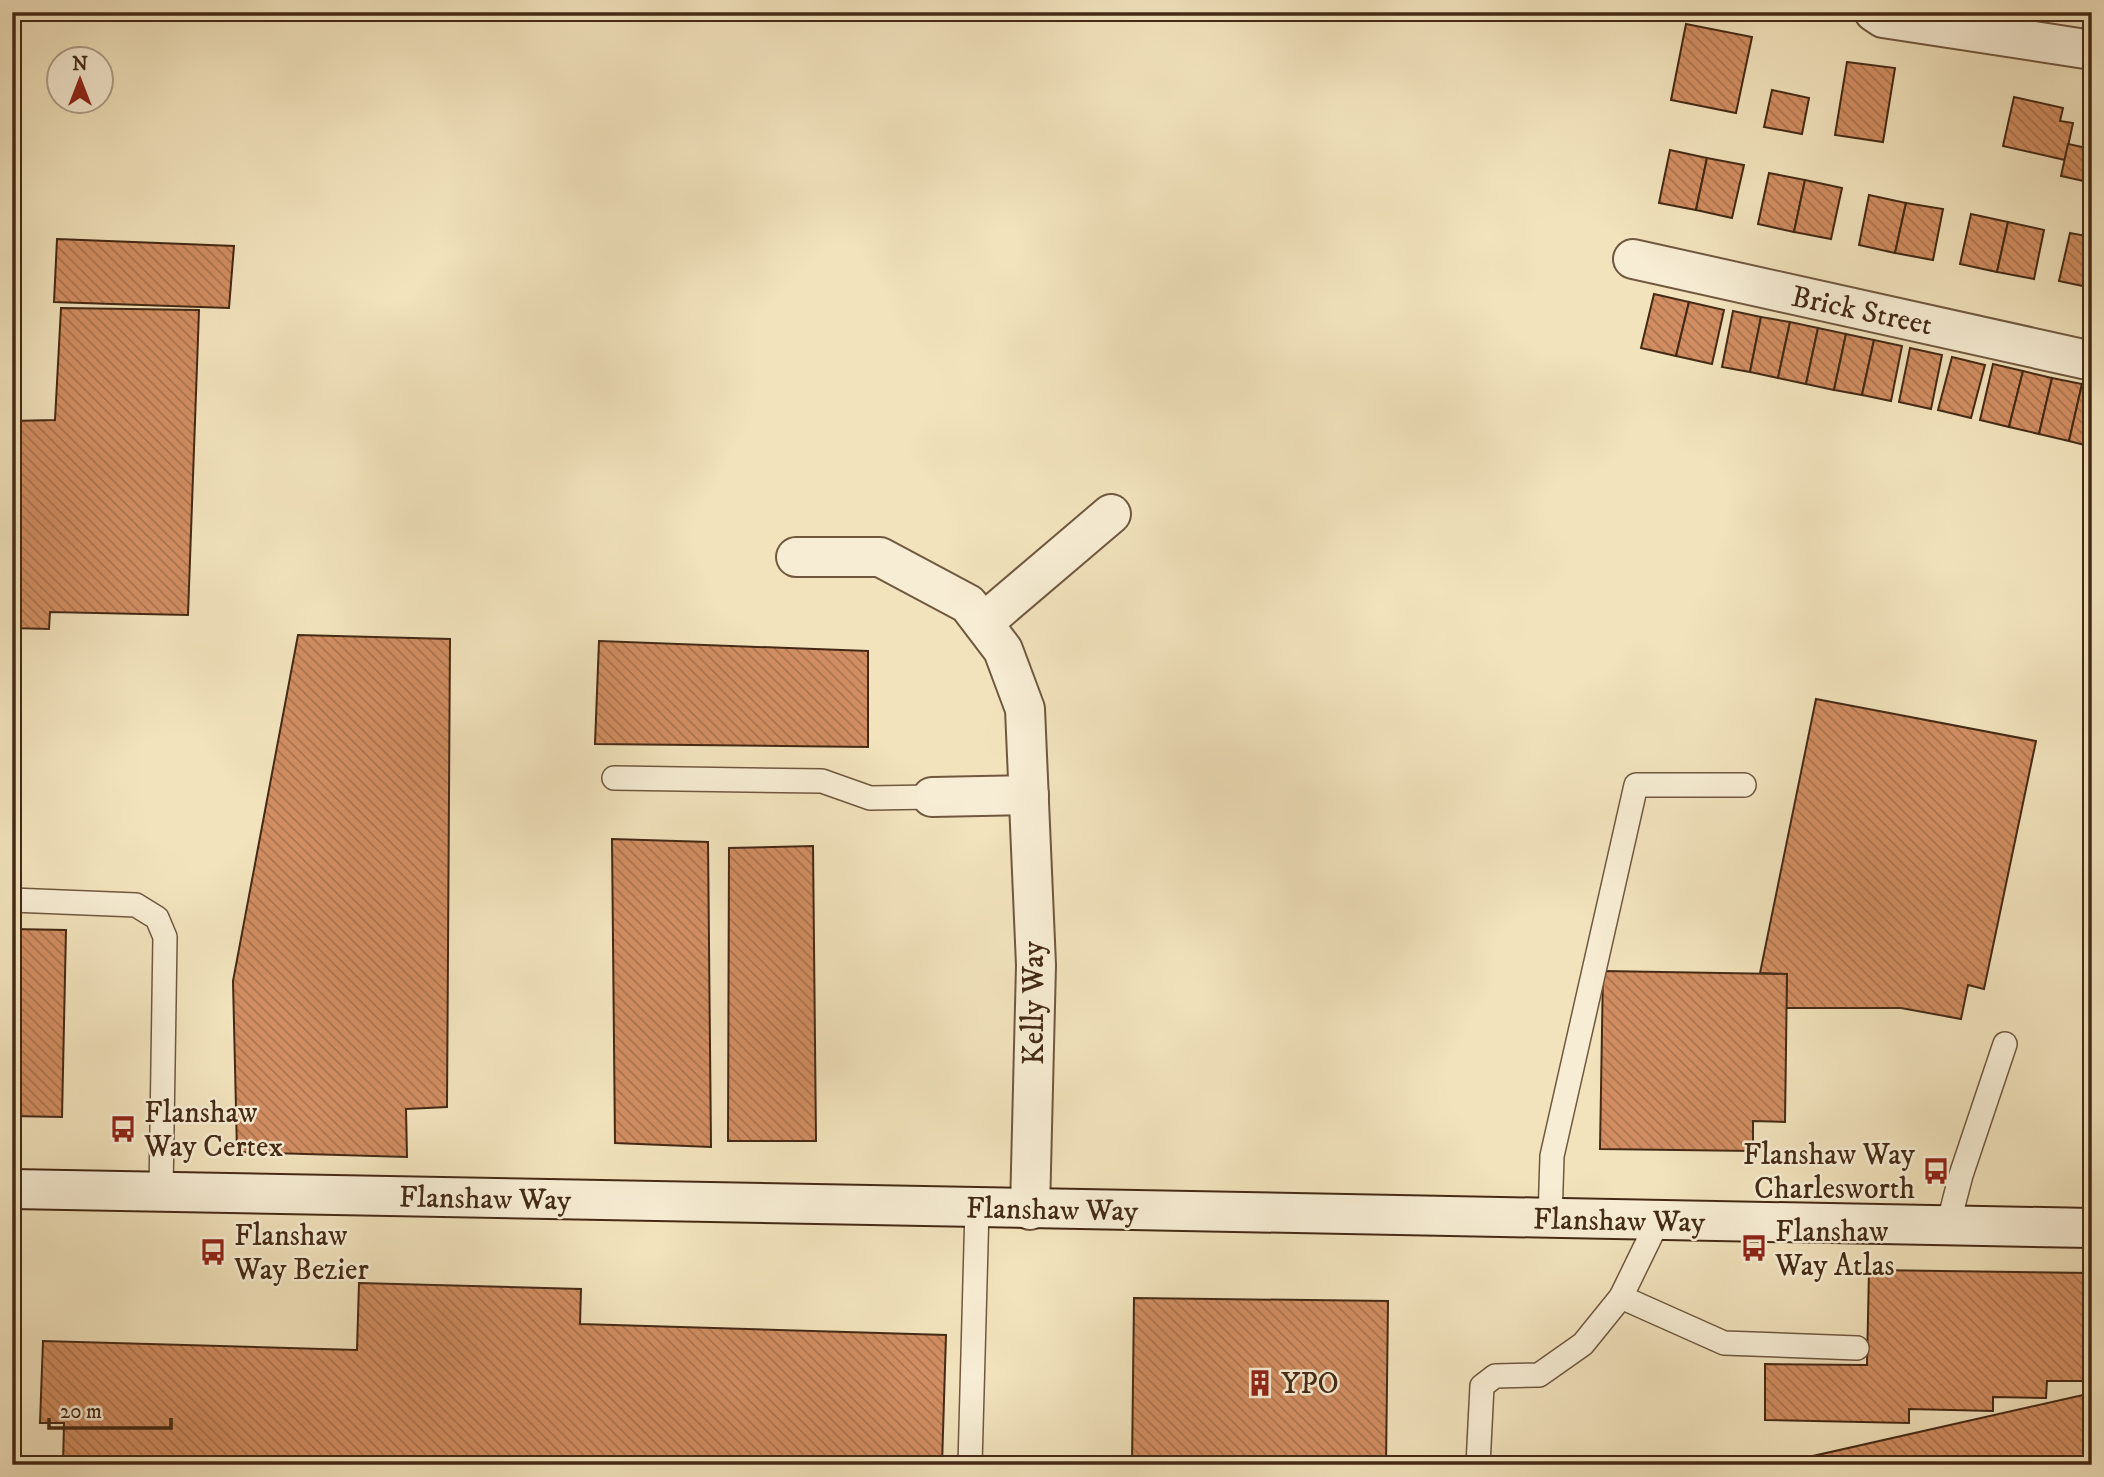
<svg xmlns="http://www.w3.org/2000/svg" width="2104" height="1477" font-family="'IM FELL DW Pica',serif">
<defs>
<pattern id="building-back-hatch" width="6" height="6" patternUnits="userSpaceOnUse" patternTransform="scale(1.75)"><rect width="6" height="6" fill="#d28e62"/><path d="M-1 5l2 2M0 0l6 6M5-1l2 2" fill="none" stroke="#ac7450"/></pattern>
</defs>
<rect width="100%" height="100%" fill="#f2e3bd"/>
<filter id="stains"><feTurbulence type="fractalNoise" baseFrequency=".00286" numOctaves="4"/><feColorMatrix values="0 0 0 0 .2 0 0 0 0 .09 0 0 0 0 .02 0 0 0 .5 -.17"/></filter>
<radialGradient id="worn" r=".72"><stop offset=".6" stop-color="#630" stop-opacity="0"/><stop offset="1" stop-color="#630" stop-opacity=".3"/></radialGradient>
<!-- building -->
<g fill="url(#building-back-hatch)" stroke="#442a15" stroke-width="2">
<path d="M 1686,24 L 1752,37 L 1736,113 L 1671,100 Z"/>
<path d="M 1847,62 L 1895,68 L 1883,142 L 1835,135 Z"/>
<path d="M 1772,90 L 1809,98 L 1802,134 L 1764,127 Z"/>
<path d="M 2014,97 L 2063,108 L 2060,121 L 2073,123 L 2065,160 L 2003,146 Z"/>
<path d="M 2068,144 L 2092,149 L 2088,182 L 2061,176 Z"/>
<path d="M 1670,150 L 1707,158 L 1696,210 L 1659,203 Z"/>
<path d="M 1707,158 L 1744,165 L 1732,218 L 1696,210 Z"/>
<path d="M 1769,173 L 1805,180 L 1794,232 L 1758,224 Z"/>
<path d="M 1805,180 L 1842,188 L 1831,239 L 1794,232 Z"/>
<path d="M 1869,195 L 1906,203 L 1895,253 L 1859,245 Z"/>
<path d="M 1906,203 L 1943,209 L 1933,260 L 1895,253 Z"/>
<path d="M 1971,214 L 2008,222 L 1997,272 L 1960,264 Z"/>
<path d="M 2008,222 L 2044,230 L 2034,279 L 1997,272 Z"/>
<path d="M 2070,233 L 2092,237 L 2092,288 L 2059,281 Z"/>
<path d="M 57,239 L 234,246 L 229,308 L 54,302 Z"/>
<path d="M 1654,294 L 1689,302 L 1676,356 L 1641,348 Z"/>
<path d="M 1689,302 L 1724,310 L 1712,364 L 1676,356 Z"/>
<path d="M 61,308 L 199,310 L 188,615 L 50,612 L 49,629 L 12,628 L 12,421 L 55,420 Z"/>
<path d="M 1733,311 L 1761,317 L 1750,372 L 1722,367 Z"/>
<path d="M 1761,317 L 1790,322 L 1778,378 L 1750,372 Z"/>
<path d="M 1790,322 L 1818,328 L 1806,384 L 1778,378 Z"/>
<path d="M 1818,328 L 1846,334 L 1834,390 L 1806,384 Z"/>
<path d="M 1846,334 L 1874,340 L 1862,395 L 1834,390 Z"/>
<path d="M 1874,340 L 1902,346 L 1891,401 L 1862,395 Z"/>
<path d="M 1910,348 L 1942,355 L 1931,409 L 1899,402 Z"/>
<path d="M 1952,357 L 1985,365 L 1971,418 L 1938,410 Z"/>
<path d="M 1993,364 L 2023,371 L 2009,427 L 1980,420 Z"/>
<path d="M 2023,371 L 2052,378 L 2039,434 L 2009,427 Z"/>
<path d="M 2052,378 L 2082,384 L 2069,441 L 2039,434 Z"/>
<path d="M 2082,384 L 2092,387 L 2092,447 L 2069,441 Z"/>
<path d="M 298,635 L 450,639 L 447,1107 L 406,1109 L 407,1157 L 237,1152 L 233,981 Z"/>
<path d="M 599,641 L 868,651 L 868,747 L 595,744 Z"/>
<path d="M 1816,699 L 2036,741 L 1984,989 L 1968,985 L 1961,1019 L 1901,1008 L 1786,1008 L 1787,974 L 1760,973 Z"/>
<path d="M 612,839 L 708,842 L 711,1147 L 615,1143 Z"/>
<path d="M 813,846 L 816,1141 L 728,1141 L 729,848 Z"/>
<path d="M 12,929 L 66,930 L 62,1117 L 12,1116 Z"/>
<path d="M 1603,971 L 1787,974 L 1785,1122 L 1753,1121 L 1753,1151 L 1600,1149 Z"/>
<path d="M 1869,1270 L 2092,1273 L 2092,1381 L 2047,1381 L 2046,1398 L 1993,1397 L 1993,1411 L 1909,1409 L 1909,1423 L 1765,1420 L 1765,1364 L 1867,1365 Z"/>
<path d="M 359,1283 L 581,1289 L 580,1324 L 946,1335 L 942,1465 L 63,1465 L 64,1423 L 40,1423 L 43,1341 L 357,1350 Z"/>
<path d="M 1134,1298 L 1388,1301 L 1386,1465 L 1132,1465 Z"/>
<path d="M 2092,1393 L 2092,1465 L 1773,1465 Z"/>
</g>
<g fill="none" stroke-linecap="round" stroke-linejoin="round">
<defs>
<g id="lane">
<path d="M 614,778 L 822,781 L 870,798 L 932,797"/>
<path d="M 12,900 L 136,905 L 157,918 L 165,937 L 161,1192"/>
<path d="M 1550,1219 L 1552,1156 L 1636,785 L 1744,785"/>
<path d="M 1948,1225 L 1961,1175 L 2005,1044"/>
<path d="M 1621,1297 L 1724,1343 L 1857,1348"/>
<path d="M 970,1465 L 977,1208"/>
<path d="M 1478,1465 L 1482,1386 L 1495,1376 L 1539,1375 L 1583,1344 L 1621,1297 L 1658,1221"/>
</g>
<g id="street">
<path d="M 1874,12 L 1883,18 L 2092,50"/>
<path d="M 1633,259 L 2092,361"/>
<path d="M 796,557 L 880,557 L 968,604 L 1003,650 L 1025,709 L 1036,965 L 1030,1210"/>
<path d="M 983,623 L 1111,514"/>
<path d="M 932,797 L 1029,795"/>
</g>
<path id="secondary" d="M 12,1189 L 2092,1228"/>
</defs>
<!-- lane casing -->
<use href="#lane" stroke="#70583f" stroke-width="26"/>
<!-- street casing -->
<use href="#street" stroke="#70583f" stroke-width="42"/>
<!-- secondary casing -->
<use href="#secondary" stroke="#442a15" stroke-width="42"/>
<!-- lane -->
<use href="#lane" stroke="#f7edd4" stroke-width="23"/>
<!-- street -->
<use href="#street" stroke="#f7edd4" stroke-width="38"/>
<!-- secondary -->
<use href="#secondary" stroke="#f7edd4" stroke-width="38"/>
</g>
<!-- icons -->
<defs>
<symbol id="bus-bare" viewBox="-9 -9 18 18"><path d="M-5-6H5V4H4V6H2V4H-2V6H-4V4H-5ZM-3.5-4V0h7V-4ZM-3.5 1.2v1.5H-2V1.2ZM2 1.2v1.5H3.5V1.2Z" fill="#8f2418" stroke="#f7edd4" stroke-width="2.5" paint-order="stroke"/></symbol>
<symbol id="building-bare" viewBox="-9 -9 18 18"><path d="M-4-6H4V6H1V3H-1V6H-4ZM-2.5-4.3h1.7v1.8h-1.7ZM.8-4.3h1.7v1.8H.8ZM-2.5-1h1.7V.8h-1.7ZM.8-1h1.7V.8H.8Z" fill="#8f2418" stroke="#f7edd4" stroke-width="2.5" paint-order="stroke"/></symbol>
</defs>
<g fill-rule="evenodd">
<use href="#bus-bare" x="104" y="1110" width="38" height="38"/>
<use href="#bus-bare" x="1917" y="1152" width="38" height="38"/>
<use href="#bus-bare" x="1735" y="1229" width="38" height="38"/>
<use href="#bus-bare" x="194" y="1233" width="38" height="38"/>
<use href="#building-bare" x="1241" y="1364" width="38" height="38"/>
</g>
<g text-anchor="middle" stroke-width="5" stroke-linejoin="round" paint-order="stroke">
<!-- street labels -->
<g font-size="30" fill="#442a15" stroke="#f7edd4">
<text transform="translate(1862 310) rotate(12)" y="10">Brick Street</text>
<text transform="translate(1033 1003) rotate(-90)" y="10">Kelly Way</text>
<text transform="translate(485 1198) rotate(1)" y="10">Flanshaw Way</text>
<text transform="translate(1052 1209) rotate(1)" y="10">Flanshaw Way</text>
<text transform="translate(1619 1220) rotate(1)" y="10">Flanshaw Way</text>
</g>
<!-- poi labels -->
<g font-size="30" fill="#442a15" stroke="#f7edd4" text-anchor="start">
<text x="144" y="1122">Flanshaw<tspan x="144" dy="34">Way Certex</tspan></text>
<text x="1915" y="1164" text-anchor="end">Flanshaw Way<tspan x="1915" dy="34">Charlesworth</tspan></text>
<text x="1775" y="1241">Flanshaw<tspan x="1775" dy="34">Way Atlas</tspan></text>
<text x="234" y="1245">Flanshaw<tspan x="234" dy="34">Way Bezier</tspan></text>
<text x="1281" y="1393">YPO</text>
</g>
</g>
<!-- margin -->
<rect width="2104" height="1477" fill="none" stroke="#f2e3bd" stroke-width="42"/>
<rect x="14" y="14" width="2076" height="1449" fill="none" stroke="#442a15" stroke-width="3.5"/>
<rect x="21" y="21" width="2062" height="1435" fill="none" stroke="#442a15" stroke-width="2"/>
<!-- north arrow -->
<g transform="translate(80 80)"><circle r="33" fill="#f7edd4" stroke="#af9f88" stroke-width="2"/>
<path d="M0-5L12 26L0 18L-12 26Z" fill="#8f2418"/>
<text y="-10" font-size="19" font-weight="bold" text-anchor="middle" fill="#442a15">N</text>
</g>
<!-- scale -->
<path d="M49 1418v10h122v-10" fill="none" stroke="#442a15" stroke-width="3.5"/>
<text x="60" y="1418" font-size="21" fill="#442a15" stroke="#f7edd4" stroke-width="5" paint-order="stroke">20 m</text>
<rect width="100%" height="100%" filter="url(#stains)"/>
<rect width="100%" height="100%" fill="url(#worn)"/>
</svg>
